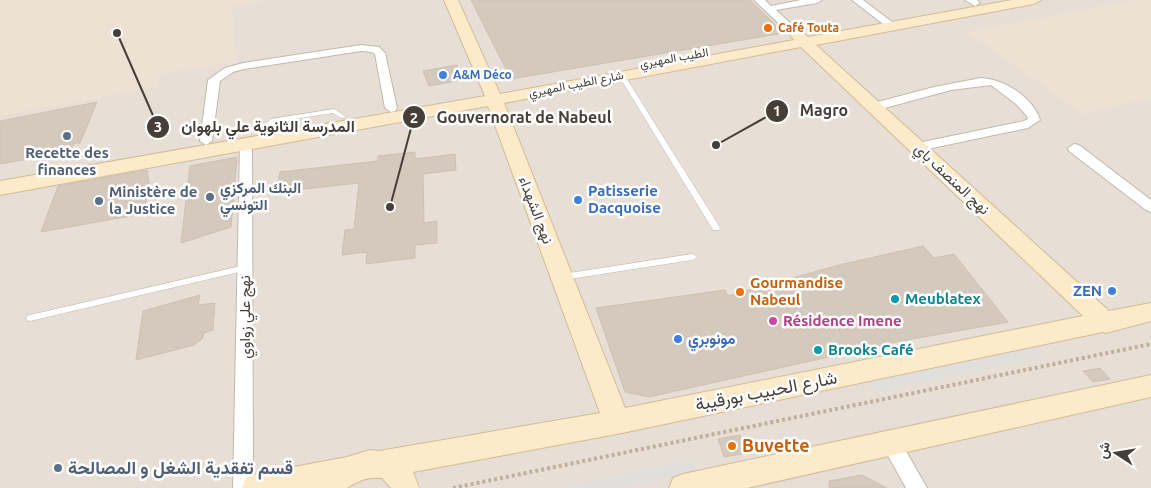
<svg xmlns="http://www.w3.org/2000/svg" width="1151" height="488" font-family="Ubuntu,Vazirmatn,sans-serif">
<rect width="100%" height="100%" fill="#f3eee7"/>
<!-- residential -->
<rect fill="#e7dfd6" x="0" y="0" width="1151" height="488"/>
<!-- education -->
<g fill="#ece1d2">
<path d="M 0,0 L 270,0 L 232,5 L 236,62 L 160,74 L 158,87 L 0,116 Z"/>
<path d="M 1135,0 L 1151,0 L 1151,98 L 1083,114 L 967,32 Z"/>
</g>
<!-- parking -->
<g fill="#e1dfdc">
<path d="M 1036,346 L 1044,357 L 878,391 L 864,379 Z"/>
<path d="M 692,460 L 696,472 L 621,488 L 556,488 Z"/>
</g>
<!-- building -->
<g fill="#d4c9bd" stroke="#cfc0b1">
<path d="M 471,0 L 750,0 L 784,33 L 511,79 Z"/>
<path d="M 457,65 L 462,80 L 429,86 L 423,71 Z"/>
<path d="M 97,102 L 80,143 L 74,143 L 69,152 L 0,164 L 0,121 Z"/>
<path d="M 415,152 L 415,159 L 455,154 L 456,170 L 423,174 L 424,223 L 437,221 L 437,243 L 415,245 L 415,258 L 366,264 L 367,252 L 342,255 L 345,230 L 354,229 L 359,183 L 276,192 L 280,172 L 378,161 L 378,156 Z"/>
<path d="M 237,157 L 231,227 L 181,243 L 190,166 Z"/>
<path d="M 147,170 L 150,189 L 142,214 L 41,232 L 58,186 Z"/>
<path d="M 923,246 L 934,258 L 954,254 L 1008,322 L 901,341 L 649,397 L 625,392 L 596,308 L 725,290 L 728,296 L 839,265 Z"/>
<path d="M 200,295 L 198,305 L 215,303 L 213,330 L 204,333 L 202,339 L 194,345 L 136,360 L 143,311 Z"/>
<path d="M 1100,368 L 1110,379 L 1093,382 L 1083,371 Z"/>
<path d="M 740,435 L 747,453 L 724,457 L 718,439 Z"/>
<path d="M 862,475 L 887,488 L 829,488 L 829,481 Z"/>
</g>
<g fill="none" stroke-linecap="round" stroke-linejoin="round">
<defs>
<g id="lane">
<path d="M 622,74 L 625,76 L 719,226 L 720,228 L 719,230 L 713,230 L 619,76 Z"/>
<path d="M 334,109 L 345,116 L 345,118 L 341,118 L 333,113 L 275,122 L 262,133 L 260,134 L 257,132 L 271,119 Z"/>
<path d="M 692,254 L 695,255 L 696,257 L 695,259 L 692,260 L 563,280 L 560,279 L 559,277 L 560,275 L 563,274 Z"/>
<path d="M 245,265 L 248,266 L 249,268 L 248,270 L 30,321 L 27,320 L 26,318 L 27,316 L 30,315 Z"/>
</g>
<g id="street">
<path d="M 754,0 L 765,0 L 771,6 L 801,0 L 822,0 L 817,3 L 776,10 L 801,33 L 802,35 L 797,38 L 793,37 Z"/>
<path d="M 852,0 L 863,0 L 896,25 L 895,27 L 887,27 Z"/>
<path d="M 965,0 L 977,0 L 980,3 L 975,6 Z"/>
<path d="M 361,45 L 379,47 L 385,53 L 397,108 L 395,111 L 391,112 L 385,108 L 375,54 L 372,52 L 361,51 L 244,69 L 233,72 L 220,81 L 212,141 L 206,145 L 200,141 L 208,80 L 225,68 L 243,63 Z"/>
<path d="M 981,78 C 1004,79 1033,97 1040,120 L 1028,128 L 918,151 L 913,150 L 912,147 L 913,144 L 1024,121 L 1028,119 L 1027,116 L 1016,104 L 991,85 L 951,90 L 874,111 L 868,107 L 870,104 L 934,87 Z"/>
<path d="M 246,142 L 252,146 L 253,488 L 233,488 L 240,146 Z"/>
<path d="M 1074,144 L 1079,145 L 1151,200 L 1151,212 L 1146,210 L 1069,151 L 1068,148 Z"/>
<path d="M 891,434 L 898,437 L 927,488 L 906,488 L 881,443 L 884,437 Z"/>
</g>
<g id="secondary">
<path d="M 444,0 L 458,0 L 500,94 L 794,40 L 790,35 L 792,32 C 799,30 802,32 808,37 L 1012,0 L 1041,0 L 1034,4 L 816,45 L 1109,311 L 1151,303 L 1151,321 L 1106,333 L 1103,332 L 617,434 L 413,472 L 419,488 L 391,488 L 382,478 C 368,477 359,480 347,488 L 242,488 L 246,478 L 256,474 L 347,457 L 370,450 L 379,451 L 600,413 L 488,106 L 0,195 L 0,181 L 485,96 ZM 801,47 L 1083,316 L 625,408 L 504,103 Z"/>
<path d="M 1151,375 L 1151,397 L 747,488 L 669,488 L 673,478 L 683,474 Z"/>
</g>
</defs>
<!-- lane casing -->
<use href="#lane" stroke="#c1b8ad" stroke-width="1"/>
<!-- street casing -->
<use href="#street" stroke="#c1b8ad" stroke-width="2"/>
<!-- secondary casing -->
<use href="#secondary" stroke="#d1bc99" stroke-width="2"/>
<!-- path -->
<path stroke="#bfaf9c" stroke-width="4" stroke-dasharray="3 3" stroke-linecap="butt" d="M 453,488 L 1151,344"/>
<!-- lane -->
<use href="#lane" fill="#fff" fill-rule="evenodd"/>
<!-- street -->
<use href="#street" fill="#fff" fill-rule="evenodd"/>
<!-- secondary -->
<use href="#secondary" fill="#fceac8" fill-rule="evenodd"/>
</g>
<!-- markers -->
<g fill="#e8710a" stroke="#fff" stroke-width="2">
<circle cx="768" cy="28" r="5"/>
<circle cx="740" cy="292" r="5"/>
<circle cx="732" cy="446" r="5"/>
</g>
<g fill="#3f7fe0" stroke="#fff" stroke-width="2">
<circle cx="443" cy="75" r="5"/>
<circle cx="578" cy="200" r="5"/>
<circle cx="1112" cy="291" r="5"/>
<circle cx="678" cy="339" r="5"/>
</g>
<g fill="#5c6f8a" stroke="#fff" stroke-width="2">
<circle cx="67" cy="136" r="5"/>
<circle cx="210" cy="197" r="5"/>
<circle cx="99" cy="201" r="5"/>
<circle cx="58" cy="468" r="5"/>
</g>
<g fill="#0f9aa8" stroke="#fff" stroke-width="2">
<circle cx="895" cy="299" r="5"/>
<circle cx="818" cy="350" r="5"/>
</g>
<circle fill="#d1479c" stroke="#fff" stroke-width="2" cx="773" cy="321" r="5"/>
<g text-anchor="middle" stroke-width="5" stroke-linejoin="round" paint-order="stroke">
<!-- far-food labels -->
<g font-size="12" font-weight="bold" fill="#c56008" stroke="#fff" text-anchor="start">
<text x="778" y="32">Café Touta</text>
</g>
<!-- far-street labels -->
<g font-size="12" fill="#463e37" stroke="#fff">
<text transform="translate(674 58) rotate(-10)" y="4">الطيب المهيري</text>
<text transform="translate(576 84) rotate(-11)" y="4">شارع الطيب المهيري</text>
</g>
<!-- far-shop labels -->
<g font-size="12" font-weight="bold" fill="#366cbe" stroke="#fff" text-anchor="start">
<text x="453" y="79">A&amp;M Déco</text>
</g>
<!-- service labels -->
<g font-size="15" font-weight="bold" fill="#4e5e75" stroke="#fff" text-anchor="start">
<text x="67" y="158" text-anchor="middle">Recette des<tspan x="67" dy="17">finances</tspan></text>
<text x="220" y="193">البنك المركزي<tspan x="220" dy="17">التونسي</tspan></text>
<text x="109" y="197">Ministère de<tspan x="109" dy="17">la Justice</tspan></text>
</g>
<!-- street labels -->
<g font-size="15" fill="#463e37" stroke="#fff">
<text transform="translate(952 179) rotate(43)" y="5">نهج المنصف باي</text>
<text transform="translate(536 210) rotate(69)" y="5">نهج الشهداء</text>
<text transform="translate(245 317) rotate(-90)" y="5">نهج علي زواوي</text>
</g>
<!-- shop labels -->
<g font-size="15" font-weight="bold" fill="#366cbe" stroke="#fff" text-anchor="start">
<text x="588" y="196">Patisserie<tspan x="588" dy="17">Dacquoise</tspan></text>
<text x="1102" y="296" text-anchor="end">ZEN</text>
<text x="688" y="344">مونوبري</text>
</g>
<!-- food labels -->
<g font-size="15" font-weight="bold" fill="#c56008" stroke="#fff" text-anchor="start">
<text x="750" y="288">Gourmandise<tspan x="750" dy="17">Nabeul</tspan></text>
</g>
<!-- culture labels -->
<g font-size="15" font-weight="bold" fill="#0d838f" stroke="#fff" text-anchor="start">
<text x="905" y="304">Meublatex</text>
<text x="828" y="355">Brooks Café</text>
</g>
<!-- hotel labels -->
<g font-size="15" font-weight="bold" fill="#b23c85" stroke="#fff" text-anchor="start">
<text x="783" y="326">Résidence Imene</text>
</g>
<!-- near-street labels -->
<g font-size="18" fill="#463e37" stroke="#fff">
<text transform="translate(766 391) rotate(-11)" y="6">شارع الحبيب بورقيبة</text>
</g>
<!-- near-food labels -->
<g font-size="18" font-weight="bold" fill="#c56008" stroke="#fff" text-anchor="start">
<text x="742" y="452">Buvette</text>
</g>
<!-- near-service labels -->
<g font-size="18" font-weight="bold" fill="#4e5e75" stroke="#fff" text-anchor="start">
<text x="68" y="474">قسم تفقدية الشغل و المصالحة</text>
</g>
</g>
<!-- callouts -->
<path fill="none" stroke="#463e37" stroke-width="2" d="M716 145L777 111M390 207L414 117M117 33L158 127"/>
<g fill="#463e37" stroke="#fff" stroke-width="2">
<circle cx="716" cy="145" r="5"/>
<circle cx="390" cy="207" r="5"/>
<circle cx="117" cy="33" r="5"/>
<circle cx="777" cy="111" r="12"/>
<circle cx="414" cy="117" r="12"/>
<circle cx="158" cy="127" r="12"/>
</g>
<g font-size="15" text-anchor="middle" font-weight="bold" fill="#fff">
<text x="777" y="116">1</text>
<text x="414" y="123">2</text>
<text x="158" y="132">3</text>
</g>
<g font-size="16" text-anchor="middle" font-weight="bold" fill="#463e37" stroke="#fff" stroke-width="5" stroke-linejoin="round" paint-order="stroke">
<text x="824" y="116">Magro</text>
<text x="524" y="123">Gouvernorat de Nabeul</text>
<text x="268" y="132">المدرسة الثانوية علي بلهوان</text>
</g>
<!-- north arrow -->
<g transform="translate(1116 453) rotate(282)" stroke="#ffffff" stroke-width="4" paint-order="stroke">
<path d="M0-4L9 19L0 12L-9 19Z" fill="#463e37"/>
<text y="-8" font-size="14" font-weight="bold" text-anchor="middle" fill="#463e37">ش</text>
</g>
</svg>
